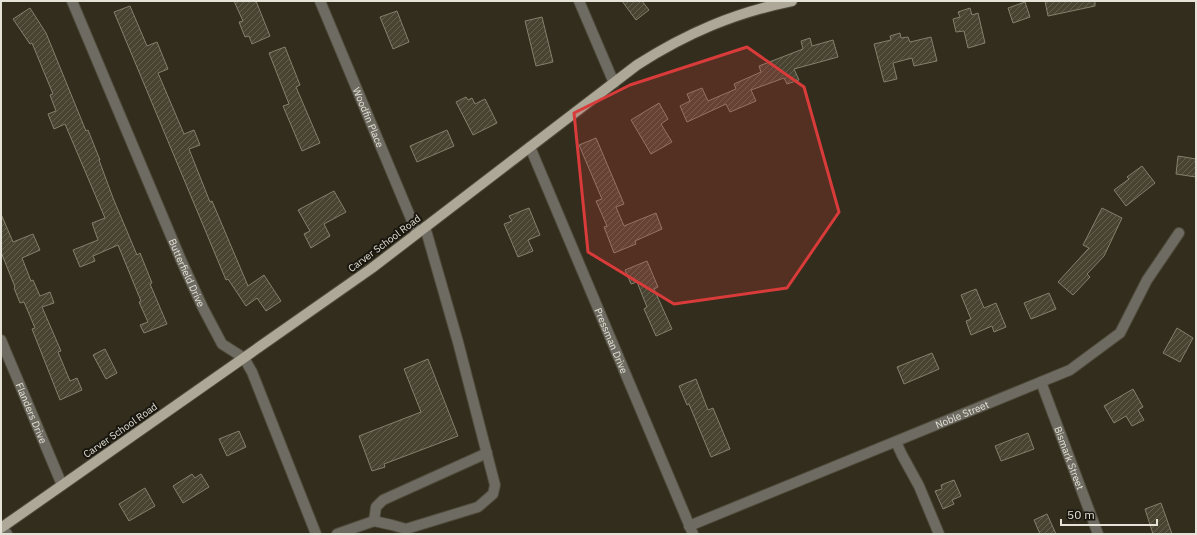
<svg xmlns="http://www.w3.org/2000/svg" width="1197" height="535" font-family="'IBM Plex Sans',sans-serif">
<defs>
<pattern id="building-hatch" width="6" height="6" patternUnits="userSpaceOnUse"><rect width="6" height="6" fill="#494432"/><path d="M-1 1l2-2M0 6l6-6M5 7l2-2" fill="none" stroke="#635f4f"/></pattern>
</defs>
<rect width="100%" height="100%" fill="#322d1c"/>
<!-- building -->
<g fill="url(#building-hatch)" stroke="#85806c">
<path d="M 234,1 L 256,1 L 270,36 L 252,44 L 249,36 L 245,37 L 239,22 L 243,21 Z"/>
<path d="M 622,1 L 642,1 L 649,10 L 636,20 Z"/>
<path d="M 1045,1 L 1095,1 L 1095,6 L 1048,16 Z"/>
<path d="M 1025,2 L 1030,17 L 1013,23 L 1008,8 Z"/>
<path d="M 130,6 L 147,46 L 157,42 L 168,69 L 158,73 L 184,134 L 194,130 L 200,145 L 189,149 L 210,202 L 212,201 L 248,286 L 264,275 L 281,301 L 266,311 L 257,298 L 246,306 L 228,279 L 226,280 L 114,12 Z"/>
<path d="M 30,8 L 46,33 L 86,131 L 88,130 L 100,160 L 99,160 L 113,198 L 137,255 L 140,253 L 152,283 L 150,284 L 167,324 L 144,333 L 140,325 L 148,322 L 139,302 L 141,301 L 118,245 L 93,256 L 95,261 L 80,267 L 73,250 L 98,240 L 92,223 L 105,218 L 65,124 L 54,129 L 48,114 L 56,111 L 50,95 L 53,94 L 32,43 L 30,44 L 13,19 Z"/>
<path d="M 970,8 L 972,15 L 978,13 L 985,43 L 968,48 L 964,31 L 956,32 L 953,19 L 960,17 L 958,12 Z"/>
<path d="M 397,11 L 409,42 L 393,49 L 380,17 Z"/>
<path d="M 542,17 L 553,62 L 536,66 L 525,21 Z"/>
<path d="M 900,33 L 901,38 L 908,37 L 910,42 L 931,37 L 937,61 L 914,66 L 912,58 L 893,63 L 897,79 L 884,82 L 874,44 L 891,40 L 890,36 Z"/>
<path d="M 810,38 L 812,46 L 833,40 L 838,57 L 794,69 L 799,80 L 787,84 L 784,78 L 751,90 L 756,101 L 730,112 L 726,104 L 687,122 L 680,106 L 690,101 L 687,94 L 702,88 L 708,101 L 736,89 L 734,84 L 761,72 L 759,66 L 803,49 L 801,41 Z"/>
<path d="M 285,47 L 300,85 L 296,87 L 320,143 L 302,151 L 283,106 L 289,104 L 269,53 Z"/>
<path d="M 466,97 L 468,100 L 472,98 L 475,104 L 485,99 L 497,123 L 473,135 L 456,102 Z"/>
<path d="M 659,103 L 668,119 L 661,124 L 672,142 L 651,154 L 631,120 Z"/>
<path d="M 447,130 L 454,146 L 417,162 L 410,146 Z"/>
<path d="M 596,138 L 624,204 L 616,207 L 624,226 L 656,213 L 662,229 L 635,241 L 636,244 L 614,253 L 604,227 L 607,226 L 596,201 L 602,199 L 579,145 Z"/>
<path d="M 1178,156 L 1196,159 L 1196,177 L 1176,174 Z"/>
<path d="M 1142,166 L 1155,183 L 1126,206 L 1114,190 L 1129,179 L 1127,177 Z"/>
<path d="M 334,191 L 346,212 L 324,224 L 330,236 L 311,248 L 304,234 L 310,231 L 298,210 Z"/>
<path d="M 529,208 L 540,235 L 528,240 L 533,251 L 518,257 L 504,224 L 512,221 L 509,216 Z"/>
<path d="M 1102,208 L 1122,218 L 1104,256 L 1087,274 L 1090,277 L 1073,295 L 1058,282 L 1089,248 L 1083,245 Z"/>
<path d="M 1,214 L 13,242 L 33,234 L 40,250 L 22,258 L 31,281 L 33,280 L 40,296 L 50,292 L 54,303 L 42,307 L 61,351 L 58,352 L 70,381 L 77,378 L 82,390 L 60,400 L 32,329 L 35,328 L 24,302 L 20,303 L 14,288 L 15,287 L 1,252 Z"/>
<path d="M 647,261 L 658,287 L 654,289 L 672,329 L 656,336 L 644,309 L 647,307 L 637,282 L 631,284 L 625,270 Z"/>
<path d="M 976,289 L 984,308 L 996,303 L 1006,327 L 994,332 L 992,326 L 971,335 L 966,321 L 971,319 L 961,295 Z"/>
<path d="M 1049,293 L 1056,309 L 1031,319 L 1024,303 Z"/>
<path d="M 1177,328 L 1193,338 L 1180,362 L 1163,353 Z"/>
<path d="M 105,349 L 117,373 L 106,379 L 93,355 Z"/>
<path d="M 932,353 L 939,369 L 904,384 L 897,367 Z"/>
<path d="M 428,359 L 458,436 L 384,464 L 385,467 L 372,471 L 359,436 L 421,412 L 404,369 Z"/>
<path d="M 696,379 L 708,410 L 713,408 L 730,449 L 711,457 L 689,404 L 687,405 L 679,386 Z"/>
<path d="M 1133,389 L 1143,407 L 1138,410 L 1144,420 L 1132,426 L 1126,416 L 1114,423 L 1104,406 Z"/>
<path d="M 239,431 L 246,447 L 227,456 L 219,439 Z"/>
<path d="M 1028,433 L 1034,449 L 1001,461 L 995,446 Z"/>
<path d="M 192,474 L 195,478 L 201,474 L 209,487 L 183,503 L 173,486 Z"/>
<path d="M 954,480 L 961,496 L 952,500 L 954,504 L 943,509 L 935,491 L 942,489 L 941,485 Z"/>
<path d="M 145,488 L 155,506 L 129,521 L 119,504 Z"/>
<path d="M 1161,503 L 1172,534 L 1153,534 L 1145,509 Z"/>
<path d="M 1047,514 L 1056,534 L 1040,534 L 1034,520 Z"/>
</g>
<g fill="none" stroke-linecap="round" stroke-linejoin="round">
<defs>
<g id="minor">
<path id="s1" d="M 72,1 L 181,260 L 203,308 L 222,344 L 244,358 L 252,372 L 316,534"/>
<path id="s2" d="M 320,1 L 417,233"/>
<path d="M 579,1 L 614,83"/>
<path id="s3" d="M 530,147 L 693,534"/>
<path id="s4" d="M 1,340 L 62,485"/>
<path id="s5" d="M 1041,382 L 1098,534"/>
<path d="M 896,442 L 902,455 L 919,486 L 939,534"/>
<path d="M 374,521 L 376,507 L 383,500 L 487,453"/>
<path id="s6" d="M 689,526 L 1070,370 L 1120,333 L 1147,280 L 1179,233"/>
<path d="M 2,527 L 7,534"/>
<path d="M 337,534 L 374,521 L 392,525 L 406,529 L 478,507 L 493,494 L 495,485 L 458,342 L 425,227"/>
</g>
<path id="major" d="M 1,528 L 372,268 L 637,65 C 687,33 734,13 792,1"/>
</defs>
<!-- minor casing -->
<use href="#minor" stroke="#4f4a3a" stroke-width="12"/>
<!-- major casing -->
<use href="#major" stroke="#4f4a3a" stroke-width="12"/>
<!-- minor -->
<use href="#minor" stroke="#6d6b62" stroke-width="10"/>
<!-- major -->
<use href="#major" stroke="#ada897" stroke-width="10"/>
</g>
<!-- marked area -->
<path fill="#d83b3a" fill-opacity="0.2" stroke="#d83b3a" stroke-width="3" stroke-linejoin="round" d="M 747,47 L 804,87 L 839,212 L 787,288 L 674,304 L 588,252 L 574,113 L 630,85 Z"/>
<g text-anchor="middle" stroke-width="4" stroke-linejoin="round" paint-order="stroke">
<!-- street labels -->
<g font-size="10" fill="#e5e2d7" stroke="#18160e">
<text dy="4" stroke="none"><textPath href="#s2" startOffset="126">Woodfin Place</textPath></text>
<text transform="translate(384 243) rotate(-37)" y="4">Carver School Road</text>
<text dy="4" stroke="none"><textPath href="#s1" startOffset="295">Butterfield Drive</textPath></text>
<text dy="4" stroke="none"><textPath href="#s3" startOffset="210">Pressman Drive</textPath></text>
<text dy="4" stroke="none"><textPath href="#s4" startOffset="79">Flanders Drive</textPath></text>
<text dy="4" stroke="none"><textPath href="#s6" startOffset="295">Noble Street</textPath></text>
<text transform="translate(120 430) rotate(-35)" y="4">Carver School Road</text>
<text dy="4" stroke="none"><textPath href="#s5" startOffset="81">Bismark Street</textPath></text>
</g>
</g>
<!-- border -->
<rect width="1197" height="535" fill="none" stroke="#e5e2d7" stroke-width="4"/>
<!-- scale -->
<path d="M1061 519v6h96v-6" fill="none" stroke="#e5e2d7" stroke-width="2"/>
<text x="1067" y="519" font-size="12" fill="#e5e2d7" stroke="#18160e" stroke-width="3" paint-order="stroke">50 m</text>
</svg>
